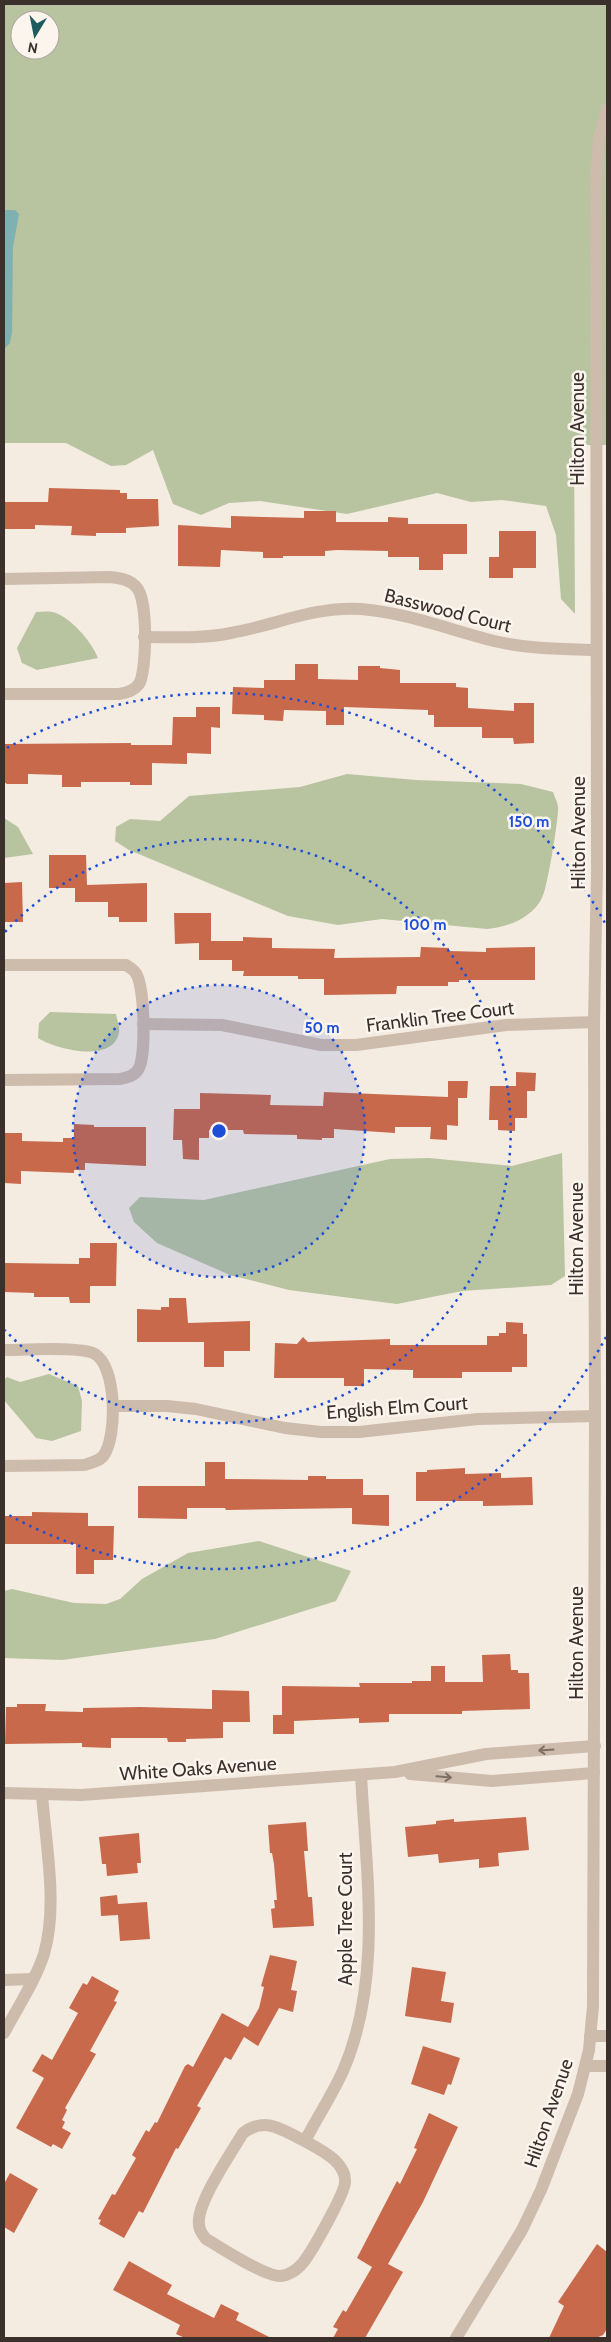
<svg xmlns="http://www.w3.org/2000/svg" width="611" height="2342" font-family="Cabin,sans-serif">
<rect width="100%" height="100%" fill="#f4ebe1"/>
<!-- green -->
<g fill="#b8c4a0" fill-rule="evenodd">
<path d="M 4,4 L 607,4 L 607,445 L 574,445 L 575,614 L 561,599 L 556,535 L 546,506 L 502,500 L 471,502 L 437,493 L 347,514 L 260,501 L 229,503 L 201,515 L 173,504 L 153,450 L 126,465 L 111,466 L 66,443 L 4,443 ZM 20,20 L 50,20 L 50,50 L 20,50 Z"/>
<path d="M 36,612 C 41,612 47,611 52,612 C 69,615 92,642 98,658 L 37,670 L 22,663 L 17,648 Z"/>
<path d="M 347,774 L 416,780 L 521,784 L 553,792 C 555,798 559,805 558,810 C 558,822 547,890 542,898 C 532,918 508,927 487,929 L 382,919 L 338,925 L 288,916 L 129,850 L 115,841 L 116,827 L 130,819 L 160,821 L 189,796 L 300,787 Z"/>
<path d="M 4,818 L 18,827 L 33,854 L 4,858 Z"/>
<path d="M 50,1012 L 116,1014 C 117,1019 120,1028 119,1033 C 112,1064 55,1049 38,1038 L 39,1023 Z"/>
<path d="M 562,1153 L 565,1276 L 551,1285 L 462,1291 L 397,1304 L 289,1290 L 230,1275 L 157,1243 L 134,1222 L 129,1208 L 140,1197 L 204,1200 L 390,1159 L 429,1158 L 512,1166 Z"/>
<path d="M 49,1374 L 78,1386 L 82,1401 L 81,1431 L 52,1441 L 36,1438 L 4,1400 L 4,1380 L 7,1377 L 20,1382 Z"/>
<path d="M 259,1541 L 351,1571 L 336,1601 L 215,1639 L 62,1660 L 4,1658 L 4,1591 L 12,1589 L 74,1603 L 106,1604 L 120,1599 L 142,1579 L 188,1553 Z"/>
</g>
<!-- water -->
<path fill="#7fb0b2" d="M 4,210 L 15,210 L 19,214 L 13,247 L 12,332 L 10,343 L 4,349 Z"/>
<!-- building -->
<g fill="#c8694b">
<path d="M 49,488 L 120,490 L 120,493 L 127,493 L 127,499 L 158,499 L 159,526 L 126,528 L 126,533 L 96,533 L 96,536 L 71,535 L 72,526 L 35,525 L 35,529 L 4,529 L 4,502 L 48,502 Z"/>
<path d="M 304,511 L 336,511 L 336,522 L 388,522 L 388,517 L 408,518 L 408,524 L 467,524 L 467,554 L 443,554 L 443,570 L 419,570 L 419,557 L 388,557 L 388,551 L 337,550 L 325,551 L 325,556 L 283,556 L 283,558 L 263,558 L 263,552 L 221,550 L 220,567 L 178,566 L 178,525 L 231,528 L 231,516 L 304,518 Z"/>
<path d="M 499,531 L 536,531 L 536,568 L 513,568 L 513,578 L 489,578 L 489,557 L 499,557 Z"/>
<path d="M 295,664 L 318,664 L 318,679 L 358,680 L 358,666 L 380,666 L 380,668 L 400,670 L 400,683 L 456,683 L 456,687 L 468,688 L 468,708 L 514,711 L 514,703 L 534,703 L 534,743 L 514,744 L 513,738 L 482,738 L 482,727 L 434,727 L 434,715 L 428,715 L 428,710 L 344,707 L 344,725 L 326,725 L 326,711 L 284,710 L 283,721 L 264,720 L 264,715 L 232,714 L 233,687 L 264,688 L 264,680 L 295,680 Z"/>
<path d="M 196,707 L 220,707 L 220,728 L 211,727 L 211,754 L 187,753 L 187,764 L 152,763 L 152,785 L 130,785 L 130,782 L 81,782 L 81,787 L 62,787 L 62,775 L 28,774 L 28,784 L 7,784 L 4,782 L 4,744 L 131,743 L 131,745 L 172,745 L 173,717 L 196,717 Z"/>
<path d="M 49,855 L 86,855 L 87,885 L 147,883 L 147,922 L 119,922 L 119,917 L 108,917 L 108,902 L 75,902 L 75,888 L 49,888 Z"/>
<path d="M 22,882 L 23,922 L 4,922 L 4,883 Z"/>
<path d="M 174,913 L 211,913 L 211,941 L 243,941 L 243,937 L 272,938 L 272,948 L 335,949 L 334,958 L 420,957 L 421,947 L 449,948 L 449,951 L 486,952 L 486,948 L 535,947 L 535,980 L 459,980 L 459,982 L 448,982 L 448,986 L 397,986 L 396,994 L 324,995 L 324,979 L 298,979 L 298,976 L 243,976 L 244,971 L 232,971 L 232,960 L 199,960 L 199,943 L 175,944 Z"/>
<path d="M 516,1072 L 536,1073 L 535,1091 L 527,1091 L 527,1118 L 515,1118 L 515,1131 L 498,1130 L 498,1120 L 489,1120 L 490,1086 L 516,1086 Z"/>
<path d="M 448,1081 L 468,1081 L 467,1098 L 458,1098 L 458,1126 L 447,1125 L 447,1140 L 430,1139 L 431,1127 L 395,1127 L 395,1133 L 334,1129 L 334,1138 L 322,1138 L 322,1140 L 297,1139 L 297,1135 L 244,1134 L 243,1130 L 209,1130 L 209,1138 L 199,1138 L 199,1160 L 183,1159 L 182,1140 L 173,1140 L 174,1109 L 200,1109 L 200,1093 L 271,1095 L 270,1105 L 323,1106 L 324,1092 L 448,1097 Z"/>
<path d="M 74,1124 L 94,1125 L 94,1127 L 146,1127 L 146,1166 L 85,1163 L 85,1170 L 74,1170 L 74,1173 L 21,1171 L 21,1184 L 4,1183 L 4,1133 L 22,1133 L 22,1141 L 63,1142 L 63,1138 L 74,1138 Z"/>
<path d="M 90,1243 L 117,1243 L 116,1286 L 90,1286 L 90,1303 L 70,1303 L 69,1297 L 34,1297 L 34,1293 L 4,1292 L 4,1263 L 79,1264 L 79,1258 L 90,1258 Z"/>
<path d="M 169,1298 L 186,1298 L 188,1323 L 250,1321 L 250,1351 L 224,1351 L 224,1367 L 204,1367 L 204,1342 L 137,1342 L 137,1309 L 161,1310 L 161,1307 L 169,1307 Z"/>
<path d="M 506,1322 L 523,1323 L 523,1334 L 527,1334 L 527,1367 L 512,1367 L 512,1372 L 462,1372 L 462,1378 L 413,1378 L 413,1370 L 364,1369 L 364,1386 L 344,1386 L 344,1378 L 274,1378 L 275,1343 L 297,1344 L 303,1337 L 308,1342 L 390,1339 L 390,1345 L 487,1345 L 487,1336 L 499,1336 L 499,1333 L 506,1333 Z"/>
<path d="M 205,1462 L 225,1462 L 225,1479 L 308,1480 L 308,1476 L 326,1476 L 326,1479 L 363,1479 L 363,1495 L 389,1495 L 389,1526 L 352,1524 L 352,1508 L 226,1510 L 225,1508 L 187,1508 L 187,1519 L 138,1518 L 138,1486 L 205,1486 Z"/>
<path d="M 465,1468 L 465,1474 L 501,1473 L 501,1478 L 532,1477 L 533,1505 L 483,1506 L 483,1501 L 416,1501 L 416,1472 L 427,1472 L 427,1470 Z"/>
<path d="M 32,1512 L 88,1513 L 88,1526 L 114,1526 L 113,1560 L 94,1560 L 94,1574 L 76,1574 L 76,1544 L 4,1544 L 4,1516 L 32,1516 Z"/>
<path d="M 510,1654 L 511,1670 L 518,1670 L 518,1673 L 529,1673 L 530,1709 L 462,1711 L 462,1714 L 389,1714 L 389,1722 L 359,1723 L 359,1718 L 294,1721 L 294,1734 L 273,1734 L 273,1715 L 282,1715 L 282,1686 L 360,1687 L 359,1683 L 412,1683 L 412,1681 L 431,1681 L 431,1666 L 445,1666 L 445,1682 L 483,1682 L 482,1655 Z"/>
<path d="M 212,1690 L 249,1691 L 250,1722 L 223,1722 L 223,1738 L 186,1739 L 186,1742 L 168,1742 L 167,1738 L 111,1738 L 111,1748 L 82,1747 L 82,1743 L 5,1744 L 6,1707 L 17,1707 L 17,1704 L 46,1704 L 45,1711 L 83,1712 L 83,1708 L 140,1707 L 212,1709 Z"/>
<path d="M 526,1817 L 529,1850 L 498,1853 L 499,1866 L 479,1868 L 479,1859 L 439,1863 L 438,1854 L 408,1857 L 405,1827 L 436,1824 L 436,1821 L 454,1819 L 454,1822 Z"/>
<path d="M 306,1822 L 308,1851 L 304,1851 L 308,1897 L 312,1897 L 314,1926 L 273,1928 L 271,1909 L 275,1908 L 274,1900 L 277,1900 L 274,1864 L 272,1853 L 270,1853 L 268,1825 Z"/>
<path d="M 139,1833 L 141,1863 L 137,1863 L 138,1873 L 107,1876 L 106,1864 L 102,1864 L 99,1837 Z"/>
<path d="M 117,1895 L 118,1904 L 147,1902 L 150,1939 L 120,1941 L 118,1915 L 101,1916 L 100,1897 Z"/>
<path d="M 270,1955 L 297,1961 L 291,1990 L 297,1991 L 293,2012 L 279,2008 L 258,2046 L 244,2037 L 231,2060 L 225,2057 L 197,2106 L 201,2108 L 178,2149 L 176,2148 L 143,2213 L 139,2211 L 124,2238 L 99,2224 L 101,2220 L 98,2219 L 112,2194 L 115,2195 L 136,2158 L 132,2155 L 146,2130 L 149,2132 L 155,2122 L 157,2123 L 185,2066 L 188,2064 L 193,2067 L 222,2013 L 248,2027 L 259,2008 L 264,1987 L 261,1986 Z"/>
<path d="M 412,1967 L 446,1972 L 441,2001 L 454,2003 L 451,2023 L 405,2016 Z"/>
<path d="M 92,1976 L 119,1991 L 114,2001 L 117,2002 L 90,2051 L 96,2054 L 65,2108 L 67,2110 L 62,2120 L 65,2122 L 62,2128 L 71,2133 L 62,2149 L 53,2144 L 51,2147 L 16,2128 L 44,2078 L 32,2071 L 42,2054 L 52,2060 L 78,2013 L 69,2008 L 83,1983 L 87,1985 Z"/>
<path d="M 423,2046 L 460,2058 L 451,2085 L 448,2084 L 444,2095 L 411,2084 Z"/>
<path d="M 429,2113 L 458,2127 L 423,2202 L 388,2264 L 403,2272 L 365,2338 L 333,2338 L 338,2329 L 333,2327 L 343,2310 L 346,2312 L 372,2267 L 357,2258 L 397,2181 L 400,2184 L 417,2149 L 414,2148 Z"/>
<path d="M 10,2173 L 38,2189 L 14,2233 L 4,2227 L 4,2184 Z"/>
<path d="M 597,2244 L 607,2252 L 607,2329 L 603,2335 L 596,2338 L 549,2338 L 564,2306 L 558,2302 Z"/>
<path d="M 129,2261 L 172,2285 L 167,2294 L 214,2318 L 221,2304 L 239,2313 L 236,2320 L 271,2338 L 185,2338 L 176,2334 L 180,2325 L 113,2290 Z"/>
</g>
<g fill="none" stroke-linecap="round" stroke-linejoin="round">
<!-- minor -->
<g stroke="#cdbbac" stroke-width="12">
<path d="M 4,579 L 109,577 C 119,578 130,579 137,588 C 148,600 147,671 139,684 C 134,691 126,693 119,694 L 4,694"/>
<path d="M 144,637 C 173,637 202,639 231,633 C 276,625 315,606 361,609 C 408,613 450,630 494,641 C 528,649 562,649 596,650"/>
<path d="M 4,965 L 126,965 C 129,967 133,969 135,972 C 145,983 146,1055 139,1068 C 135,1076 128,1077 120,1079 L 4,1080"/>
<path d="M 143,1024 L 222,1025 L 321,1045 L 356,1045 L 506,1025 L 594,1022"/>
<path d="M 4,1350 C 22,1350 82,1346 95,1354 C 117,1367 117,1436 104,1455 C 100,1461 91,1463 84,1465 L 4,1466"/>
<path d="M 113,1406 L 167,1406 L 196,1409 L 285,1428 L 321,1432 L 359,1432 L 478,1419 L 595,1416"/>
<path d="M 410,1774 L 492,1781 L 594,1773"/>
<path d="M 4,1793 L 81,1795 L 395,1772 L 486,1754 L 595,1746"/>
<path d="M 4,1980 L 33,1979"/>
<path d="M 4,2033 C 17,2008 35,1982 44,1954 C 58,1906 46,1846 42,1795"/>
<path d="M 590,2036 L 607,2036"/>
<path d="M 586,2066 L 607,2066"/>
<path d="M 305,2141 C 320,2150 346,2161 345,2182 C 345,2193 309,2258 300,2266 C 295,2271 289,2275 281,2276 C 265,2277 222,2248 206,2239 C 201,2233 198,2228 199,2219 C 201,2197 231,2153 243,2133 C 266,2116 282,2130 305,2141 C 317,2118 332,2095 343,2071 C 383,1979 366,1872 361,1775"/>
<path d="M 456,2338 L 522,2230 L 541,2190 L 578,2094 L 589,2050 L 593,2006 L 595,1416 L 594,1022 L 597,871 L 596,176 L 599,139 L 607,109"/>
</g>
</g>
<!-- one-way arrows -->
<defs><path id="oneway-shaft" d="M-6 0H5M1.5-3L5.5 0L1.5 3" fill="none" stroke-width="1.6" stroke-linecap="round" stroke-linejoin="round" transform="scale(1.25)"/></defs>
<g stroke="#7d6f65">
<use href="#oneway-shaft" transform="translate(546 1750) rotate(176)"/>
<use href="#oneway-shaft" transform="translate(444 1777) rotate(5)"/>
</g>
<!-- distance rings -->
<circle cx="219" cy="1131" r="146" fill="#1d4ed8" fill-opacity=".12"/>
<g fill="none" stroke="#1d4ed8" stroke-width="2.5" stroke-dasharray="2.5 5">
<circle cx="219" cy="1131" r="146"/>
<path d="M5 932A292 292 0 1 1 5 1330"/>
<path d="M606 1337A438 438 0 0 1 7 1514M7 748A438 438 0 0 1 606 925"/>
</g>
<g text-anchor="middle" stroke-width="5" stroke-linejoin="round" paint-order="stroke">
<!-- street labels -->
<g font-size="19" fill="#3b302b" stroke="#fbf5ee">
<text transform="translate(577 429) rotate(-90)" y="7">Hilton Avenue</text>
<text transform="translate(448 610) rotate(14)" y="7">Basswood Court</text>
<text transform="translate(578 833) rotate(-90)" y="7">Hilton Avenue</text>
<text transform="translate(440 1016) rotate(-7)" y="7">Franklin Tree Court</text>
<text transform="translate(576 1239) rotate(-90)" y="7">Hilton Avenue</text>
<text transform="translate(397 1407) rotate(-4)" y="7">English Elm Court</text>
<text transform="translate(576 1643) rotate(-90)" y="7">Hilton Avenue</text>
<text transform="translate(198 1768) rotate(-4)" y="7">White Oaks Avenue</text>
<text transform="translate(345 1919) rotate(-90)" y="7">Apple Tree Court</text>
<text transform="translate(548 2113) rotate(-71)" y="7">Hilton Avenue</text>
</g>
</g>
<circle cx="219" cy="1131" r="8" fill="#1d4ed8" stroke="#fbf5ee" stroke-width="2.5"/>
<g font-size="15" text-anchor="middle" font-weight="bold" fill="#1d4ed8" stroke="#fbf5ee" stroke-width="5" stroke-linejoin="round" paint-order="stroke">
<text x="529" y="827">150 m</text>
<text x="425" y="930">100 m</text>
<text x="322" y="1033">50 m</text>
</g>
<!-- border -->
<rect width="611" height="2342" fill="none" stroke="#3b302b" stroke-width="10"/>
<!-- north arrow -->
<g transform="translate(35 35) rotate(190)"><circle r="24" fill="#fbf5ee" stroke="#aea6a0"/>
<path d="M0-4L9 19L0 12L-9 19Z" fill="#1f5a5e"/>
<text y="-8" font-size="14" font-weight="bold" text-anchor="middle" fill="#3b302b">N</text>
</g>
</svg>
